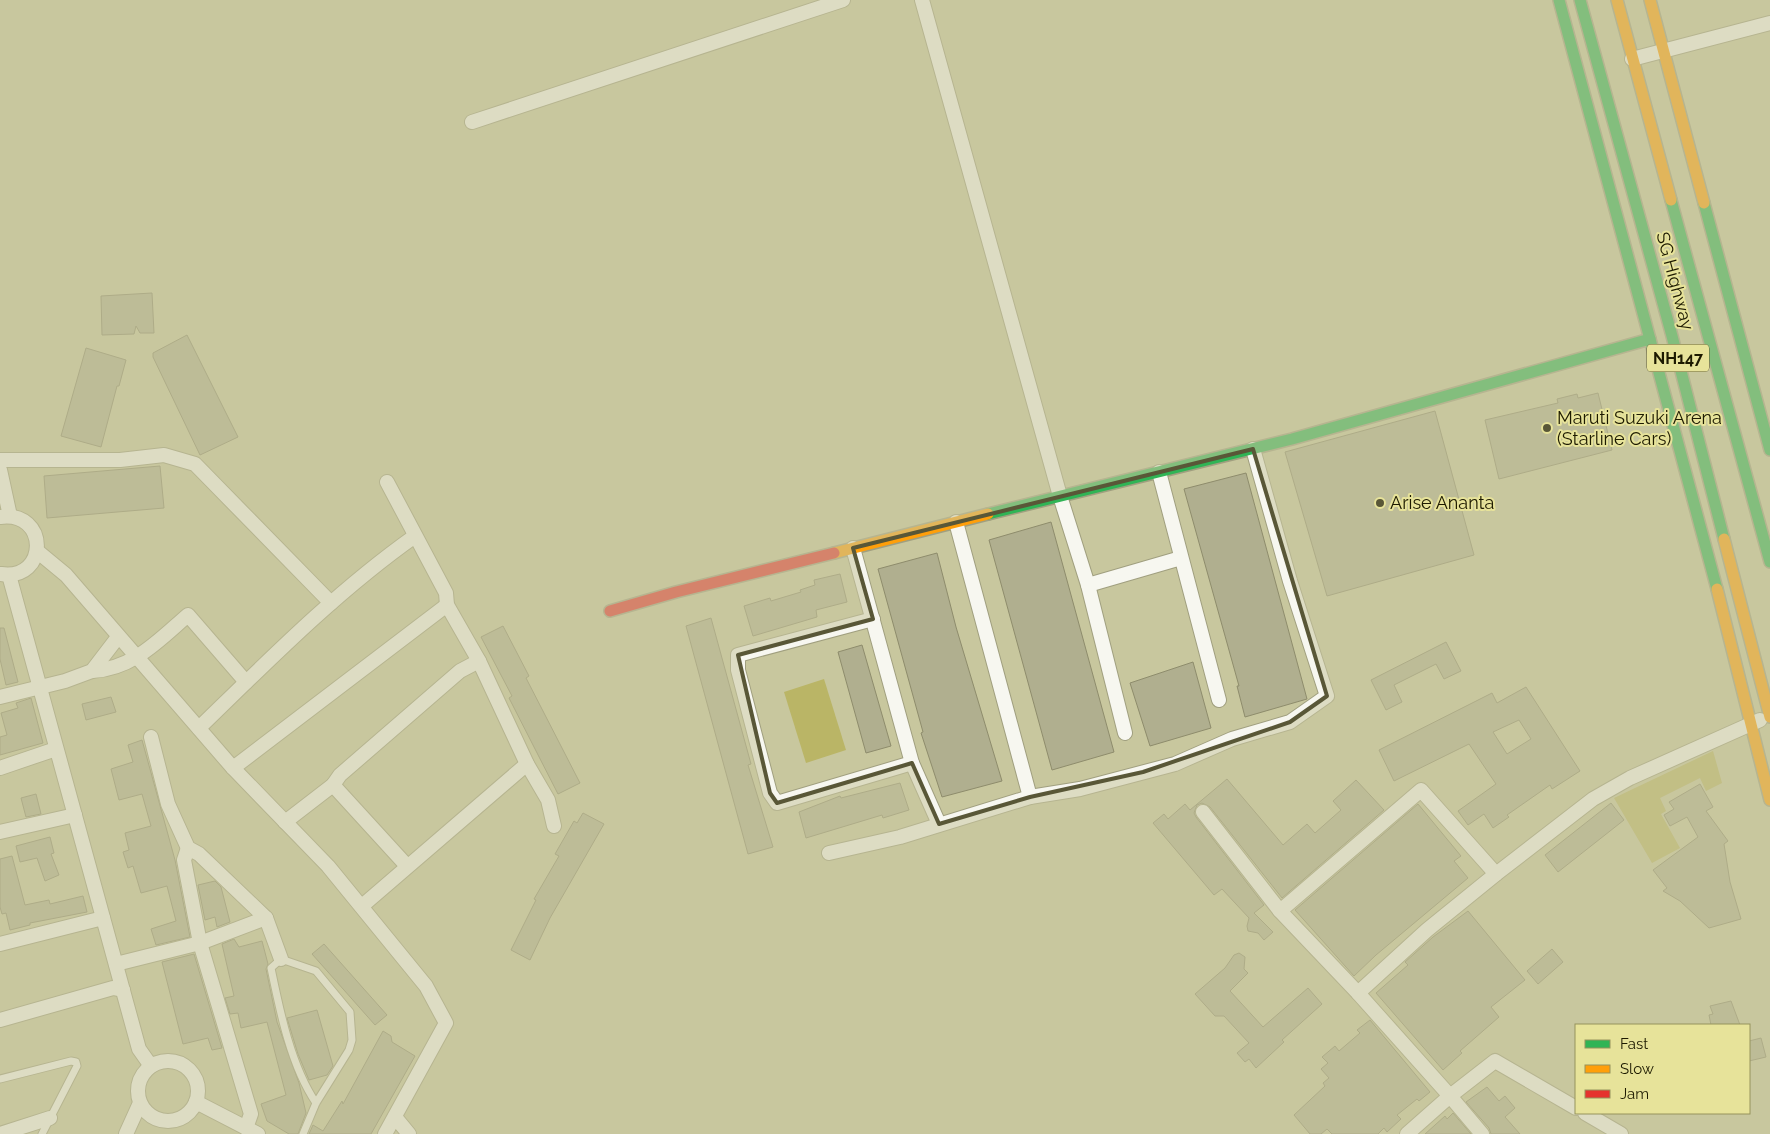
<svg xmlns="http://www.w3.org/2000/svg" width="1770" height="1134" font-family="Raleway,sans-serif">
<rect width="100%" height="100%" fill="#c8c79e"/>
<!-- green -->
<g fill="#bab566">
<path d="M 824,679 L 846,750 L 806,763 L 784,692 Z"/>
<path d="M 1713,751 L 1722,783 L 1706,791 L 1700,778 L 1660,798 L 1666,811 L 1661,814 L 1680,848 L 1652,863 L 1614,798 Z"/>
</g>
<!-- building -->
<g fill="#b0af8f" stroke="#8e8c6c" fill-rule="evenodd">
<path d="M 152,293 L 154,333 L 140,333 L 136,326 L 134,334 L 102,335 L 101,296 Z"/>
<path d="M 187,335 L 238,437 L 200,455 L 153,357 L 153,353 Z"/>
<path d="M 86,348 L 126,360 L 119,386 L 117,386 L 101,447 L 61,436 Z"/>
<path d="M 1598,393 L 1612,450 L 1499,479 L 1485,420 L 1558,403 L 1557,399 L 1577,394 L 1578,398 Z"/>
<path d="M 1435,411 L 1474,555 L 1327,596 L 1285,452 Z"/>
<path d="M 160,466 L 164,508 L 47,518 L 44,476 Z"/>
<path d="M 1246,473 L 1307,699 L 1245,717 L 1237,686 L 1239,686 L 1184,489 Z"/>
<path d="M 1051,522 L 1114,752 L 1052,770 L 989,540 Z"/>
<path d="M 937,553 L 956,627 L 1002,781 L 942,797 L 921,733 L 923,732 L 878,569 Z"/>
<path d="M 840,574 L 847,602 L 816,610 L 817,617 L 753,636 L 744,606 L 770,598 L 771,601 L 801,592 L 800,590 L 815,585 L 814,580 Z"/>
<path d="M 711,618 L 751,764 L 748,765 L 773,847 L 748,854 L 686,626 Z"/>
<path d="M 503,626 L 529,676 L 526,678 L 580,783 L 558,794 L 509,698 L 512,696 L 481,637 Z"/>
<path d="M 0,628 L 4,628 L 18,682 L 6,685 L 0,659 Z"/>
<path d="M 1446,642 L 1461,671 L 1444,679 L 1436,664 L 1394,685 L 1402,702 L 1386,710 L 1371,680 Z"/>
<path d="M 862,645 L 891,746 L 866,753 L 838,652 Z"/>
<path d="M 1193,662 L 1211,728 L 1150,746 L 1130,683 Z"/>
<path d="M 1526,687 L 1580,771 L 1552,789 L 1550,785 L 1507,815 L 1509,817 L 1493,828 L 1484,814 L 1468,825 L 1458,811 L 1496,784 L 1469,744 L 1394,781 L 1379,750 L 1492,693 L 1497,703 ZM 1519,720 L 1531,739 L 1507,754 L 1493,732 Z"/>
<path d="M 111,697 L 116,712 L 86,720 L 82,704 Z"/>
<path d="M 31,698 L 43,743 L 0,755 L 0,737 L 7,735 L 1,713 L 18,708 L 16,703 Z"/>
<path d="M 142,740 L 175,860 L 190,937 L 156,945 L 151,929 L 176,921 L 167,886 L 141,893 L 133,866 L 128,868 L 123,852 L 129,850 L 125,833 L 151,826 L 142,794 L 119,800 L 111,769 L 133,762 L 128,745 Z"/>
<path d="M 1227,779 L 1283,845 L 1307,824 L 1315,833 L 1341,810 L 1333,801 L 1356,780 L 1384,810 L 1282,898 L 1210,807 L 1202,803 L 1197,805 L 1194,813 L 1196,817 L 1264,905 L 1254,913 L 1273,932 L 1264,940 L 1258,933 L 1248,931 L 1247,926 L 1249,918 L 1222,889 L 1214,895 L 1153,823 L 1164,814 L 1168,819 L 1185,804 L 1190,810 Z"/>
<path d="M 900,783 L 909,810 L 883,818 L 882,815 L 806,838 L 799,812 L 840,796 L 841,798 Z"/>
<path d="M 1700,784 L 1713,807 L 1706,811 L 1728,841 L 1724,844 L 1730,882 L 1741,919 L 1709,928 L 1680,901 L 1663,891 L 1667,888 L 1653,870 L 1698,837 L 1687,817 L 1670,826 L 1664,815 L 1674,809 L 1669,802 Z"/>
<path d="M 36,794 L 41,814 L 26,817 L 21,798 Z"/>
<path d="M 1611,803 L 1624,820 L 1558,872 L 1545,855 Z"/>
<path d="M 1418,804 L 1461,856 L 1454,861 L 1468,878 L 1376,955 L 1354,976 L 1295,910 Z"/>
<path d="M 583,813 L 604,824 L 550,918 L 530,960 L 511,950 L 536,900 L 534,899 L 559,856 L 555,854 L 574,821 L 577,823 Z"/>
<path d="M 50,837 L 54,853 L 51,854 L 59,875 L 45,881 L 37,858 L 20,862 L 16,846 Z"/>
<path d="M 12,856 L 25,905 L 49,900 L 50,904 L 83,896 L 87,912 L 30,923 L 30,925 L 10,930 L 6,913 L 2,914 L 0,907 L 0,859 Z"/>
<path d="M 215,881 L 221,887 L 230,922 L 217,927 L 215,917 L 205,920 L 198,885 Z"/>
<path d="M 1468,911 L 1525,980 L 1491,1007 L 1499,1017 L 1460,1051 L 1462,1053 L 1443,1070 L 1376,993 L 1408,965 L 1405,962 L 1433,937 Z"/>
<path d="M 234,939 L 239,947 L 262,941 L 268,964 L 266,969 L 277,1022 L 299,1083 L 306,1113 L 298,1134 L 289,1134 L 267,1121 L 261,1104 L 286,1095 L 267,1022 L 241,1028 L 238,1013 L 230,1014 L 225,998 L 234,996 L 222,944 Z"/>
<path d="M 324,944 L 387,1015 L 375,1025 L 312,954 Z"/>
<path d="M 1552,949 L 1563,962 L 1538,984 L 1527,971 Z"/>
<path d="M 1239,953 L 1245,957 L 1244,969 L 1248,973 L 1230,991 L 1263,1027 L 1308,988 L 1322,1004 L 1282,1040 L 1284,1042 L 1256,1068 L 1249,1059 L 1245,1062 L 1237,1053 L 1249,1043 L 1224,1016 L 1215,1016 L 1195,994 L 1225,968 L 1234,955 Z"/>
<path d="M 194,954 L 222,1048 L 212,1050 L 208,1038 L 183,1044 L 162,962 Z"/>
<path d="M 1731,1001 L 1740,1025 L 1711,1025 L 1709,1015 L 1713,1014 L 1710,1006 Z"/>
<path d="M 317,1010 L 333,1066 L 327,1075 L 309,1080 L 298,1054 L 287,1018 Z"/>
<path d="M 1370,1020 L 1430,1092 L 1419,1101 L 1417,1099 L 1397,1115 L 1401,1119 L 1387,1132 L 1384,1128 L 1378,1134 L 1332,1134 L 1327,1129 L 1321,1134 L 1310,1134 L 1294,1115 L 1325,1086 L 1323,1083 L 1329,1078 L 1321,1069 L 1328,1063 L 1322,1057 L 1335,1046 L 1339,1051 L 1360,1033 L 1357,1030 Z"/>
<path d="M 383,1031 L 391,1036 L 392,1042 L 415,1056 L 371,1134 L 309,1134 L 313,1125 L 323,1131 L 342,1101 L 343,1104 Z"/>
<path d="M 1761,1038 L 1766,1057 L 1749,1061 L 1749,1041 Z"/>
<path d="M 1487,1087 L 1499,1101 L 1505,1096 L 1515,1108 L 1505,1117 L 1520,1134 L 1491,1134 L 1489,1128 L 1466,1102 Z"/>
<path d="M 1453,1113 L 1471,1134 L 1425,1134 L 1445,1116 L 1447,1119 Z"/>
</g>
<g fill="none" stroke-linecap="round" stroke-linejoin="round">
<defs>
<g id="lane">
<path d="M 0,1079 L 71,1061 L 76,1062 L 77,1066 L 42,1134"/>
<path d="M 303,1134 L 316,1103 L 349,1050 L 352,1040 L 350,1012 L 316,971 L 281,959 L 271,968 C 280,1012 291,1066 316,1103"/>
</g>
<g id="street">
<path d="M 922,0 L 1060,496 L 1088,585 L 1125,733"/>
<path d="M 1632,59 L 1770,23"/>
<path d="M 472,122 L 843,0"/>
<path d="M 0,460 L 120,460 L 164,455 L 195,464 L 331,603"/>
<path d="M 0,470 L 10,516"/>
<path d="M 1159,472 L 1219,700"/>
<path d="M 387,482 L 446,593 L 447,605 L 479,661 L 527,764 L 548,800 L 554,826"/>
<path d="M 0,517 C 49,510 49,581 1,574"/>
<path d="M 956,522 L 1030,797"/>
<path d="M 853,548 L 912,763 L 939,824"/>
<path d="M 37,551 L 66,575 L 233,768 L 328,866 L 426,986 L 446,1023 L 385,1134"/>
<path d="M 9,575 L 139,1049 L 151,1066"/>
<path d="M 1088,585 L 1181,558"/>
<path d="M 873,619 L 738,655 L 738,670 L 770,793 L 777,803 L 912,763"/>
<path d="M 92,671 C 133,669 159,640 188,615 L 246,682"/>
<path d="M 0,697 L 65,681 L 92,671 L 118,637"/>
<path d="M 199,728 C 268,661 336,592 415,536"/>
<path d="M 151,737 L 168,804 L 188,848 L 199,854 L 266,918 L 281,959"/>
<path d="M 0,768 L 56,749"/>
<path d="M 233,768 L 447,605"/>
<path d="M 333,785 L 407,866"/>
<path d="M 1203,812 L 1280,911"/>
<path d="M 285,822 L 333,785 L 340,775 L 460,671 L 479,661"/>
<path d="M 0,832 L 75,815"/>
<path d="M 188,848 L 184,860 L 200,943 L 251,1114 L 246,1128"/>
<path d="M 829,853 L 900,837 L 1030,797 L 1080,789 L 1175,764 L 1232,739 L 1290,722 L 1327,696 L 1290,581 L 1253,449"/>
<path d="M 362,906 L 527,764"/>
<path d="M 0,944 L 103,918"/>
<path d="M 116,964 L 200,943 L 266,918"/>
<path d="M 1358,993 L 1427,930 L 1496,874"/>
<path d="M 0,1020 L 113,988 L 123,990"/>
<circle cx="168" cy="1091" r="30"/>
<path d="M 196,1102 L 258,1134"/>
<path d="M 1585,1113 L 1621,1134"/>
<path d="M 395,1117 L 409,1134"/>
<path d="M 0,1134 L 50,1118"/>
<path d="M 126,1134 L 140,1103"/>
<path d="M 1407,1134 L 1450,1096 L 1358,993 L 1280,911 L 1421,790 L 1496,874 L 1593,799 L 1630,778 L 1760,720"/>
<path d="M 1482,1134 L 1450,1096 L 1495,1061 L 1576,1108"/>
</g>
<g id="fast">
<path d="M 1559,0 L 1717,589"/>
<path d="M 1580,0 L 1672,336 L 1724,539"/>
<path d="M 1671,200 L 1770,562"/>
<path d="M 1704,203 L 1770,450"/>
<path d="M 988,514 L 1292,439 L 1650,339"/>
</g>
<g id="slow">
<path d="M 1617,0 L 1671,200"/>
<path d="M 1650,0 L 1704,203"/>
<path d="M 1724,539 L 1770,717"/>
<path d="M 834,553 L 988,514"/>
<path d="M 1717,589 L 1770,800"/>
</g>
<path id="jam" d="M 610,611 L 676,592 L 834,553"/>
</defs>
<!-- lane casing -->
<use href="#lane" stroke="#a09f7f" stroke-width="9"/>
<!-- street casing -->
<use href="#street" stroke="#a09f7f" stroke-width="16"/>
<!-- fast casing -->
<use href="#fast" stroke="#a09f7f" stroke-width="14"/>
<!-- slow casing -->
<use href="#slow" stroke="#a09f7f" stroke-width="14"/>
<!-- jam casing -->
<use href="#jam" stroke="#a09f7f" stroke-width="14"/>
<!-- lane -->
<use href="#lane" stroke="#f7f7f0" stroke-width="7"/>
<!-- street -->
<use href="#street" stroke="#f7f7f0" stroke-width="14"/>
<!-- fast -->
<use href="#fast" stroke="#30b455" stroke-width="11"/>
<!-- slow -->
<use href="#slow" stroke="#ff9f0a" stroke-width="11"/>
<!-- jam -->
<use href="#jam" stroke="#e5322d" stroke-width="11"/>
</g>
<!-- marked area -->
<path d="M0 0H1770V1134H0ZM 1253,449 L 1327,696 L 1290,722 L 1143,772 L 1030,797 L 939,824 L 912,763 L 777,803 L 770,793 L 738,655 L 873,619 L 853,548 Z" fill="#c8c79e" fill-opacity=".55" fill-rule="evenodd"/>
<path fill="none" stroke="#595737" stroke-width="4" stroke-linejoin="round" d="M 1253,449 L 1327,696 L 1290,722 L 1143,772 L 1030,797 L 939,824 L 912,763 L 777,803 L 770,793 L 738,655 L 873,619 L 853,548 Z"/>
<!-- markers -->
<g fill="#595737" stroke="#e7e39a" stroke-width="2">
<circle cx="1547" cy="428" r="5"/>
<circle cx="1380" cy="503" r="5"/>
</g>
<g text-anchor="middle" stroke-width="4" stroke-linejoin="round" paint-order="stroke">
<!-- shield labels -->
<rect fill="#e7e39a" stroke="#5a562e" stroke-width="1" x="1647" y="344.5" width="62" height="27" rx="4"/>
<g font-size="16" font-weight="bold" fill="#1d1a00">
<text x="1678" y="364">NH147</text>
</g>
<!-- street labels -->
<g font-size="18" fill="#1d1a00" stroke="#e7e39a">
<text transform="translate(1675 281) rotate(75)" y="6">SG Highway</text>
</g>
<!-- poi labels -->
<g font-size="18" fill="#1d1a00" stroke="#e7e39a" text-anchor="start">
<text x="1557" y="424">Maruti Suzuki Arena<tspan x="1557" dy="21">(Starline Cars)</tspan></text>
<text x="1390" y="509">Arise Ananta</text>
</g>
</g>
<!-- legend -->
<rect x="1575" y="1024" width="175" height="90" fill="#e7e39a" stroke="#96935c"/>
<rect x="1585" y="1040" width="25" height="8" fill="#30b455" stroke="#96935c"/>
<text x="1620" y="1049" font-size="15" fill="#1d1a00">Fast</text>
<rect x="1585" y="1065" width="25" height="8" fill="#ff9f0a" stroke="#96935c"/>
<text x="1620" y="1074" font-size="15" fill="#1d1a00">Slow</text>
<rect x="1585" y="1090" width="25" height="8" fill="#e5322d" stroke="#96935c"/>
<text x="1620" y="1099" font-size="15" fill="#1d1a00">Jam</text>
</svg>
